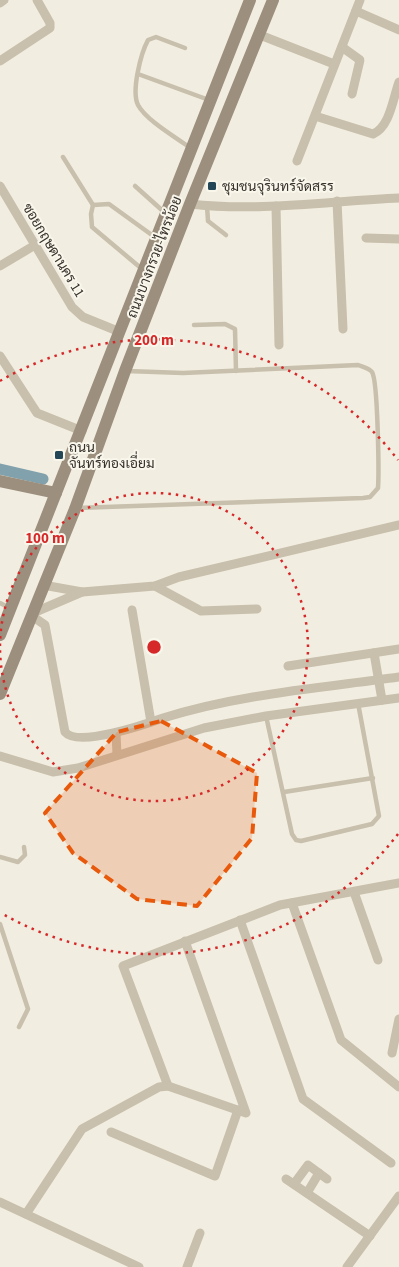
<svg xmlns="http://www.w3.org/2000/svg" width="399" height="1267" font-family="'Source Sans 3',Sarabun,sans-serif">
<rect width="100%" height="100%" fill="#f1ede0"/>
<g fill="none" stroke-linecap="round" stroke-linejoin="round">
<!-- canal -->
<path stroke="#81a1ac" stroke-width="11" d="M 0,469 L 43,479"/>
<!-- lane -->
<g stroke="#c8bfac" stroke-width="4.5">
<path d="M 185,48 L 156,37 L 148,40 C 141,53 131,91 138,105 C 146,120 175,137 189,147"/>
<path d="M 138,74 L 209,100"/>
<path d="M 63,157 L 93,205 L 91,214 L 92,227 L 142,269"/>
<path d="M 135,186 L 164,212"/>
<path d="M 93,205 L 109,204 L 156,238"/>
<path d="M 207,206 L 208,221 L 226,235"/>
<path d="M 194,325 L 225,324 L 235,329 L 236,371"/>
<path d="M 77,508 L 363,498 L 370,497 L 378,488 C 379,473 378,381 372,372 C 369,368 363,367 358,365 L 183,373 L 127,371"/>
<path d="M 0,603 L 10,608"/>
<path d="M 266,716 L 292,834 L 296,840 L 301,841 L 372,824 L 379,816 L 358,703"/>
<path d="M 284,792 L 373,778"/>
<path d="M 0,857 L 18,862 L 25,855 L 24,847"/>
<path d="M 0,924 L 28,1009 L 19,1027"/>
</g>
<!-- street -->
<g stroke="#c8bfac" stroke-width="9">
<path d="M 0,3 L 4,0"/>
<path d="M 356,11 L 399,30"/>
<path d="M 260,35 L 334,64"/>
<path d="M 342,47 L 360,60 L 352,94"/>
<path d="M 0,61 L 50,28 L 50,23 L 37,0"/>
<path d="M 315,116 L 373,134 C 390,127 393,98 399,82"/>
<path d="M 297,161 L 360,0"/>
<path d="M 0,186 L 72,307 L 83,317 L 120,332"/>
<path d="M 337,201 L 343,329"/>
<path d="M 190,204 C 259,212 330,201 399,198"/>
<path d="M 276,206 L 279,345"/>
<path d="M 366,238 L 399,239"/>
<path d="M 0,266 L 35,245"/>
<path d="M 0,356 L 37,413 L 82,431"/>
<path d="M 43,585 L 82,592 L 155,586 L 179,577 L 399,525"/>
<path d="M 155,586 L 201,611 L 257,609"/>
<path d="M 132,610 L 151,722"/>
<path d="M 33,613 L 82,592"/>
<path d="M 32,616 L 45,625 L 65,732 C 78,748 146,724 163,718 C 240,694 320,688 399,677"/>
<path d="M 374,653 L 382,700"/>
<path d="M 288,666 L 399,649"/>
<path d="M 116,733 L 117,755"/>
<path d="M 0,756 L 53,772 L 78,768 L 204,728 L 266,716 L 399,698"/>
<path d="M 354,892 L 378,960"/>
<path d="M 292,903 L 341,1040 L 399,1087"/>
<path d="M 240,920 L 303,1099 L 391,1163"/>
<path d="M 392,1053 L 399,1019"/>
<path d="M 168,1086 L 123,966 L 280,905 L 399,883"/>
<path d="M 111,1132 L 215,1176 L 238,1110"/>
<path d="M 286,1179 L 370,1236"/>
<path d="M 294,1184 L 308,1165 L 327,1179"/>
<path d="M 307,1193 L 319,1173"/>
<path d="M 0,1202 L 139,1267"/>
<path d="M 26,1214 L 82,1129 L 159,1087 L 168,1086 L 246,1113 L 185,941"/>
<path d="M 187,1267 L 200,1233"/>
<path d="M 347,1267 L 399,1196"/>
</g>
<!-- secondary -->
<g stroke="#9c8f7e" stroke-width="12">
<path d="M 0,481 L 56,493"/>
<path d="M 0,635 L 250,0"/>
<path d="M 0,694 L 75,509 L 125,371 L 190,204 L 273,0"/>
</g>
</g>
<!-- marked area -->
<path fill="#e8590c" fill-opacity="0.2" stroke="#e8590c" stroke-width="4" stroke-dasharray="10 6" stroke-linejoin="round" d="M 161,721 L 257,773 L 252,838 L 197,906 L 137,899 L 73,853 L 45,813 L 117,732 Z"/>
<!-- distance rings -->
<g fill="none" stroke="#d62828" stroke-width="2.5" stroke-dasharray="2.5 5">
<path d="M0 646A154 154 0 1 1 0 648"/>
<path d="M398 834A307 307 0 0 1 1 913M0 381A307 307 0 0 1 398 460"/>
</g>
<!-- markers -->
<g fill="#234756" stroke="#f9f6ec" stroke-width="2">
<rect x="207" y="181" width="10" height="10" rx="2.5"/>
<rect x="54" y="450" width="10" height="10" rx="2.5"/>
</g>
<g text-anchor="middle" stroke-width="4" stroke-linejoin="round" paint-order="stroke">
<!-- poi labels -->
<g font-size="14" fill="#37312b" stroke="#f9f6ec" text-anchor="start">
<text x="222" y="191">ชุมชนจุรินทร์จัดสรร</text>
<text x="69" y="452">ถนน<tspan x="69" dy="16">จันทร์ทองเอี่ยม</tspan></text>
</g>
<!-- street labels -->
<g font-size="14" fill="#37312b" stroke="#f9f6ec">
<text transform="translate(54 250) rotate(59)" y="5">ซอยกฤษดานคร 11</text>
<text transform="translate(154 257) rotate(-69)" y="5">ถนนบางกรวย-ไทรน้อย</text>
</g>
</g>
<circle cx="154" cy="647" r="8" fill="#d62828" stroke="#f9f6ec" stroke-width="2.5"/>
<g font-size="15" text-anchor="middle" font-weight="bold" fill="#d62828" stroke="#f9f6ec" stroke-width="4" stroke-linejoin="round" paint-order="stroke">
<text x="154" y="345">200 m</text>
<text x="45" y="543">100 m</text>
</g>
</svg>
